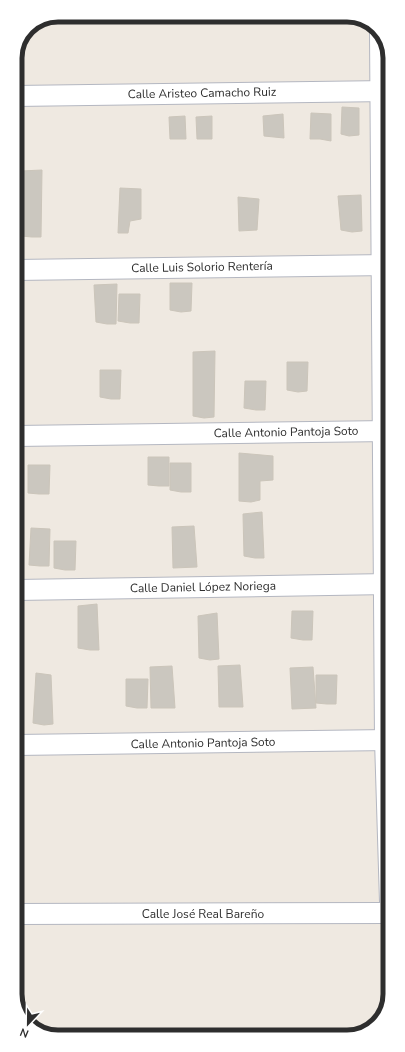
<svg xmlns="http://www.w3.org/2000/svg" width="405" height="1052" font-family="'Nunito Sans',sans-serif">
<rect width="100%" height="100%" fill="#efe9e1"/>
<!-- building -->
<g fill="#cbc7bf" stroke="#cbc5ba">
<path d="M 342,107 L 359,108 L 359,135 L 349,136 L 341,134 Z"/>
<path d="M 311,113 L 331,114 L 331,141 L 320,139 L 310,139 Z"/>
<path d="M 283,114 L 284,138 L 264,136 L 263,116 Z"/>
<path d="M 185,116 L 186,139 L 170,139 L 169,117 Z"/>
<path d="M 212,116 L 212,139 L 197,139 L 196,117 Z"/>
<path d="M 42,170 L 41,237 L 32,237 L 21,236 L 21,171 Z"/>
<path d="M 120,188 L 141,189 L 141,219 L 130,221 L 128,233 L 118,233 Z"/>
<path d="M 361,195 L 362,231 L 352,232 L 341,230 L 338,196 Z"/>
<path d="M 238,197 L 259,199 L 257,230 L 239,231 Z"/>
<path d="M 170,283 L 192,283 L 191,311 L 181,312 L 170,310 Z"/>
<path d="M 117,284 L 116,324 L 107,324 L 96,322 L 94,285 Z"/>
<path d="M 119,294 L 140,294 L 139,323 L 130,323 L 118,321 Z"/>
<path d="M 215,351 L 214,417 L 204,418 L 193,416 L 193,352 Z"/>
<path d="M 287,362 L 308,362 L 307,391 L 298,392 L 287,390 Z"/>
<path d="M 100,370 L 121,370 L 120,399 L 111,399 L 100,397 Z"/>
<path d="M 245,381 L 266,381 L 265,410 L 256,410 L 244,408 Z"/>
<path d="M 239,453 L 273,456 L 273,480 L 260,481 L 260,500 L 251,502 L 239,501 Z"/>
<path d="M 148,457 L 169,457 L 169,486 L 159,486 L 148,485 Z"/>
<path d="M 170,463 L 191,463 L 191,492 L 181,492 L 170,490 Z"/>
<path d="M 28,465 L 50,465 L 49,494 L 39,494 L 28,493 Z"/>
<path d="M 262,512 L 264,558 L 255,558 L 244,556 L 243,514 Z"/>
<path d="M 194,526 L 197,567 L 173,568 L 172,527 Z"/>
<path d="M 31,528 L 50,529 L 49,566 L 40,566 L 29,565 Z"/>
<path d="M 54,541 L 76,541 L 75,570 L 65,570 L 54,568 Z"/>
<path d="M 97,604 L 99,650 L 90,650 L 78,648 L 78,606 Z"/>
<path d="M 292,611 L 313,611 L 312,640 L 303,640 L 291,638 Z"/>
<path d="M 217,613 L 219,659 L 210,660 L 199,658 L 198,616 Z"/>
<path d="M 240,665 L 243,707 L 219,707 L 218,666 Z"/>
<path d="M 172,666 L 175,708 L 151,708 L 150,667 Z"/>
<path d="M 313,667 L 316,708 L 292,709 L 290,668 Z"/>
<path d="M 36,673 L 51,675 L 53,724 L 44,725 L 33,723 Z"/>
<path d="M 316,675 L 337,675 L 336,704 L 327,704 L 316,703 Z"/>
<path d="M 126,679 L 148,679 L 147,708 L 137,708 L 126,706 Z"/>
</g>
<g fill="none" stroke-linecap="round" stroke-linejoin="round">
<defs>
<g id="minor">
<path d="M 380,33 L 385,740 L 390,902"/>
<path d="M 15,96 L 389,91"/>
<path d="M 15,270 L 389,265"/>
<path d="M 16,436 L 389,431"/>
<path d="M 16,590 L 389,584"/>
<path d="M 16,745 L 390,740"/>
<path d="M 16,914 L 390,913"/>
</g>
</defs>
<!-- minor casing -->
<use href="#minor" stroke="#b4b7c1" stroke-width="22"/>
<!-- minor -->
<use href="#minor" stroke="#fff" stroke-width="20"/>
</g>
<g text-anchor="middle" stroke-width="4" stroke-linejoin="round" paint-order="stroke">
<!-- street labels -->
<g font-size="12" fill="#2e2e2e" stroke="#fff">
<text transform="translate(202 93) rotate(-1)" y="4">Calle Aristeo Camacho Ruiz</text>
<text transform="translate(202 267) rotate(-1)" y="4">Calle Luis Solorio Rentería</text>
<text transform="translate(286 432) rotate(-1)" y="4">Calle Antonio Pantoja Soto</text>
<text transform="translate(203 587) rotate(-1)" y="4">Calle Daniel López Noriega</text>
<text transform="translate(203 743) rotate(-1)" y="4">Calle Antonio Pantoja Soto</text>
<text x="203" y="918">Calle José Real Bareño</text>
</g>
</g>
<!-- crop -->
<path d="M0 0H405V1052H0ZM58 22H347A36 36 0 0 1 383 58V994A36 36 0 0 1 347 1030H58A36 36 0 0 1 22 994V58A36 36 0 0 1 58 22Z" fill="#fff" fill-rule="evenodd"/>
<path fill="none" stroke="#2e2e2e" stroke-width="5" d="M58 22H347A36 36 0 0 1 383 58V994A36 36 0 0 1 347 1030H58A36 36 0 0 1 22 994V58A36 36 0 0 1 58 22Z"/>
<!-- north arrow -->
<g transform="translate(28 1024) rotate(202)" stroke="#ffffff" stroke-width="3" paint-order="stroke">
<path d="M0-3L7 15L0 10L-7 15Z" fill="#2e2e2e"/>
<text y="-6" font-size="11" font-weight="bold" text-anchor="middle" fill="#2e2e2e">N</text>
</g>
</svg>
